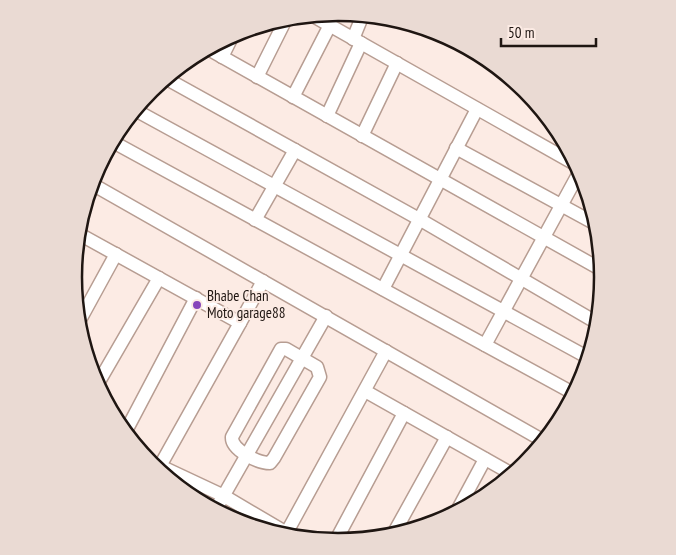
<svg xmlns="http://www.w3.org/2000/svg" width="676" height="555" font-family="'PT Sans Narrow',sans-serif">
<rect width="100%" height="100%" fill="#fcebe4"/>
<g fill="none" stroke-linecap="round" stroke-linejoin="round">
<defs>
<g id="minor">
<path d="M 315,17 L 575,164"/>
<path d="M 353,39 L 362,17"/>
<path d="M 210,50 L 602,270"/>
<path d="M 222,57 L 233,35"/>
<path d="M 257,77 L 284,23"/>
<path d="M 167,79 L 419,219 L 594,321"/>
<path d="M 293,97 L 330,25"/>
<path d="M 137,111 L 587,357"/>
<path d="M 327,116 L 361,43"/>
<path d="M 362,136 L 397,63"/>
<path d="M 115,143 L 573,393"/>
<path d="M 456,148 L 592,222"/>
<path d="M 92,184 L 542,440"/>
<path d="M 255,220 L 295,150"/>
<path d="M 81,235 L 240,323 L 160,466"/>
<path d="M 383,289 L 477,109"/>
<path d="M 81,318 L 116,254"/>
<path d="M 240,323 L 263,281"/>
<path d="M 485,345 L 580,171"/>
<path d="M 281,349 L 286,349 L 317,367 L 320,377 L 274,458 L 270,463 C 258,463 231,450 232,437 Z"/>
<path d="M 97,385 L 159,278"/>
<path d="M 365,391 L 512,474"/>
<path d="M 127,429 L 196,298"/>
<path d="M 152,466 L 160,466 L 224,496 L 285,532"/>
<path d="M 216,509 L 326,316"/>
<path d="M 457,511 L 485,459"/>
<path d="M 395,531 L 447,437"/>
<path d="M 287,532 L 386,351"/>
<path d="M 335,542 L 404,413"/>
</g>
</defs>
<!-- minor casing -->
<use href="#minor" stroke="#b79d92" stroke-width="15"/>
<!-- minor -->
<use href="#minor" stroke="#fff" stroke-width="12"/>
</g>
<!-- markers -->
<circle fill="#8746bb" stroke="#fcebe4" stroke-width="2" cx="197" cy="305" r="5"/>
<g text-anchor="middle" stroke-width="4" stroke-linejoin="round" paint-order="stroke">
<!-- poi labels -->
<g font-size="15" fill="#1f1612" stroke="#fcebe4" text-anchor="start">
<text x="207" y="301">Bhabe Chan<tspan x="207" dy="17">Moto garage88</tspan></text>
</g>
</g>
<!-- crop -->
<path d="M0 0H676V555H0ZM82 277a256 256 0 1 1 512 0a256 256 0 1 1-512 0Z" fill="#eadad3" fill-rule="evenodd"/>
<path fill="none" stroke="#1f1612" stroke-width="2.5" d="M82 277a256 256 0 1 1 512 0a256 256 0 1 1-512 0Z"/>
<!-- scale -->
<path d="M501 38v8h95v-8" fill="none" stroke="#1f1612" stroke-width="2.5"/>
<text x="508" y="38" font-size="15" fill="#1f1612" stroke="#fcebe4" stroke-width="4" paint-order="stroke">50 m</text>
</svg>
